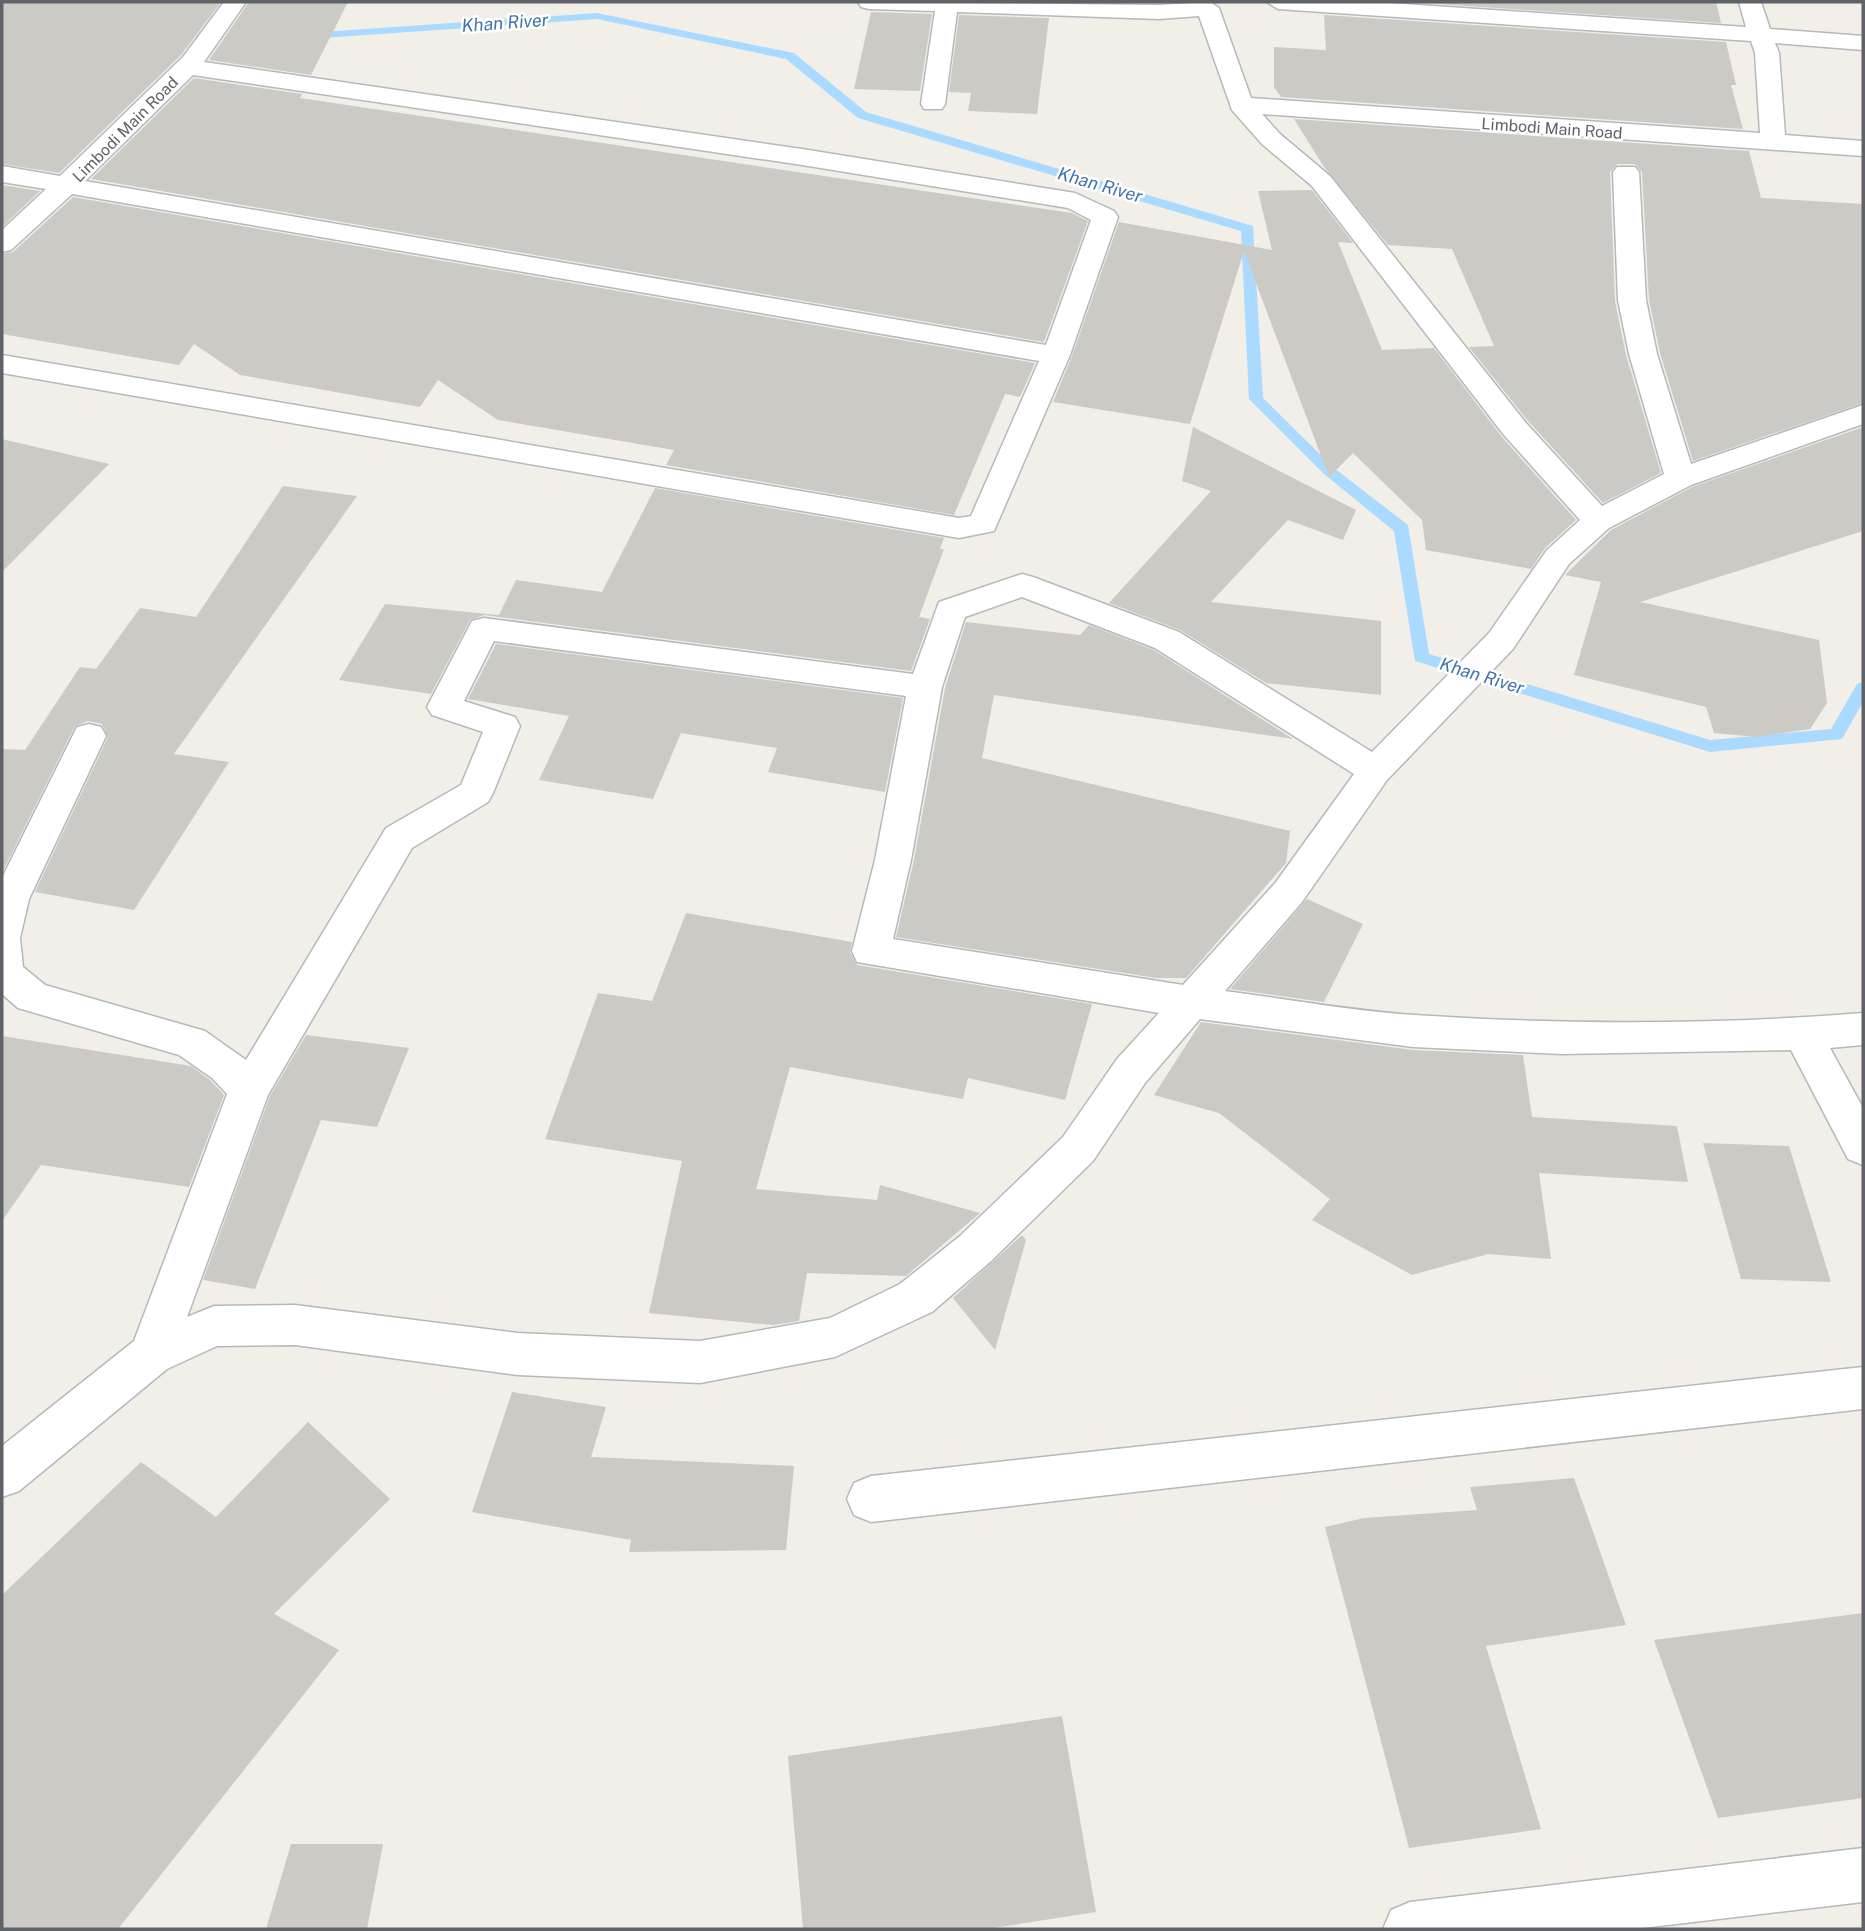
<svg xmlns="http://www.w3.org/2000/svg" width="1865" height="1931" font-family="'Public Sans',sans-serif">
<rect width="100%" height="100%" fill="#f1efe8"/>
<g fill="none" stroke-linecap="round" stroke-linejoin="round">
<!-- stream -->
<path fill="#aadaff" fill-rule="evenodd" d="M 597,13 L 794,53 L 866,112 L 1253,226 L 1263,398 L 1334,468 L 1408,525 L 1429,654 L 1710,740 L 1831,729 L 1857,684 L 1863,682 L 1863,702 L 1842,739 L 1710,752 L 1415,661 L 1394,531 L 1324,474 L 1249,399 L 1241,231 L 858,118 L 786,59 L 597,19 L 307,39 L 301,36 L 307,33 Z"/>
</g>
<!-- building -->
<g fill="#cccac5">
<path d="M 2,2 L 221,2 L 181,55 L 59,173 L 2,164 Z"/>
<path d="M 249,2 L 348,2 L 311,75 L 209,60 Z"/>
<path d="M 1409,2 L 1716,2 L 1721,23 Z"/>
<path d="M 871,12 L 932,14 L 920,91 L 854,89 Z"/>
<path d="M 959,15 L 1049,18 L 1037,114 L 968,111 L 971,93 L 949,92 Z"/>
<path d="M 1324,15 L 1726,42 L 1736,85 L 1731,85 L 1743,129 L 1281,97 L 1274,87 L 1274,47 L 1326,50 Z"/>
<path d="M 194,78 L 302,94 L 300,98 L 1072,213 L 1088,221 L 1044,342 L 91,179 Z"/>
<path d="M 1294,119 L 1749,151 L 1761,198 L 1863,204 L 1863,403 L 1693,461 L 1660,353 L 1649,300 L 1642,172 L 1635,164 L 1617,164 L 1610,172 L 1615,301 L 1626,355 L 1661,473 L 1603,503 L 1528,421 L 1469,347 L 1494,346 L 1452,249 L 1388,245 L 1324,167 Z"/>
<path d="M 2,185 L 40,191 L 2,227 Z"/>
<path d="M 1312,190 L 1353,243 L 1338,242 L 1382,350 L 1434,348 L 1502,437 L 1576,520 L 1545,548 L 1531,569 L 1426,550 L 1422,520 L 1353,453 L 1329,477 L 1244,251 L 1190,424 L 1053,402 L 1072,356 L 1119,222 L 1272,250 L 1258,191 Z"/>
<path d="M 73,197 L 1035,363 L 1020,397 L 1005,394 L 954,515 L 666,465 L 674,450 L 498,420 L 438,380 L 420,407 L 240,375 L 194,344 L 179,365 L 2,334 L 2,254 L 13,252 Z"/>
<path d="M 1193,427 L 1356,510 L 1343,540 L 1288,520 L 1211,602 L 1381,621 L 1381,695 L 1266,683 L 1180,630 L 1109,603 L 1211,491 L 1182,481 Z"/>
<path d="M 1863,427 L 1863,531 L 1640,602 L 1819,640 L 1827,703 L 1810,729 L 1757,737 L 1714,733 L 1706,707 L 1574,675 L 1601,582 L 1565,575 L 1611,530 L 1692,487 Z"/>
<path d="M 2,439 L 109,464 L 2,572 Z"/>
<path d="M 283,486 L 357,496 L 174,754 L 229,762 L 134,910 L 35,892 L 108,737 L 102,724 L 88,721 L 75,726 L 2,873 L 2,749 L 25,750 L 80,667 L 96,669 L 140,608 L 196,617 Z"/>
<path d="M 655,488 L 944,538 L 940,549 L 944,549 L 919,617 L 930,619 L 911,671 L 484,615 L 470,620 L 431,694 L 339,680 L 385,604 L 499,615 L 516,580 L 602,592 Z"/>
<path d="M 966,622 L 1080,635 L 1089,625 L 1154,650 L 1293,739 L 994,695 L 982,758 L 1290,831 L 1286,863 L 1186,978 L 1156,978 L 896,937 L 914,860 L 945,688 Z"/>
<path d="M 496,644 L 903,698 L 885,792 L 768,772 L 777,748 L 681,733 L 653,799 L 539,780 L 569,716 L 468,699 Z"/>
<path d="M 1307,899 L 1363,924 L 1324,1002 L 1230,989 Z"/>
<path d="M 686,913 L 852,942 L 850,952 L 857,965 L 1092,1004 L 1065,1100 L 968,1078 L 963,1099 L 790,1067 L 756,1189 L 877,1200 L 880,1185 L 980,1213 L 906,1276 L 807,1273 L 799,1321 L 773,1325 L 649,1313 L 682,1161 L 545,1139 L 598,993 L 652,1001 Z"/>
<path d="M 1201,1022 L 1413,1050 L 1523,1055 L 1532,1117 L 1677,1126 L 1688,1182 L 1539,1173 L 1551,1259 L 1488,1254 L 1412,1275 L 1312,1220 L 1330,1199 L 1219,1113 L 1154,1095 Z"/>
<path d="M 306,1035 L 409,1048 L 377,1127 L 321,1120 L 255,1289 L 203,1280 L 270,1096 Z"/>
<path d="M 2,1036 L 191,1066 L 210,1080 L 224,1095 L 189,1187 L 41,1165 L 2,1221 Z"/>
<path d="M 1703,1143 L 1789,1146 L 1831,1282 L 1741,1279 Z"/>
<path d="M 1022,1235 L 1026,1240 L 995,1350 L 953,1298 Z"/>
<path d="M 512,1392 L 606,1407 L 591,1457 L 794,1466 L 786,1550 L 629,1552 L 631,1540 L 472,1512 Z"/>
<path d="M 308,1422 L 390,1499 L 274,1614 L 339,1650 L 118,1929 L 2,1929 L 2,1595 L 141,1462 L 216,1517 Z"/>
<path d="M 1574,1478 L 1626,1625 L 1486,1646 L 1541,1829 L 1409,1848 L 1325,1527 L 1364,1518 L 1477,1510 L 1470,1487 Z"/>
<path d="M 1863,1613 L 1863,1798 L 1718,1818 L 1654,1640 Z"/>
<path d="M 1062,1716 L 1096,1912 L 987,1929 L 803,1929 L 788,1756 Z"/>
<path d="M 291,1844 L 383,1844 L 367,1929 L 266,1929 Z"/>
</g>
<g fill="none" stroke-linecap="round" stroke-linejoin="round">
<defs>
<g id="minor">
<path d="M 224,2 L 246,2 L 204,62 L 802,149 L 1075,193 L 1114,211 L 1118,217 L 1070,355 L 994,531 L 959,538 L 2,373 L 2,355 L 959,518 L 971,516 L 1039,361 L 72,194 L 11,250 L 2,252 L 2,230 L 46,189 L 2,182 L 2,166 L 60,176 L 183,57 ZM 193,75 L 802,165 L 1068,208 L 1091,220 L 1046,345 L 85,181 Z"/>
<path d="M 858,2 L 1159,5 L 1210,2 L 1219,8 L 1251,98 L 1760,133 L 1755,53 L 1751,41 L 1278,9 L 1267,2 L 1374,2 L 1746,27 L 1739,2 L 1761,2 L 1770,29 L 1863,36 L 1863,50 L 1775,43 L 1779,53 L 1785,135 L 1863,141 L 1863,156 L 1262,114 L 1280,134 L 1330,176 L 1526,423 L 1602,506 L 1664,474 L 1629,354 L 1618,300 L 1613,172 L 1617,167 L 1635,167 L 1639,172 L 1646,300 L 1657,354 L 1691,464 L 1863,405 L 1863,424 L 1691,485 L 1609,528 L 1569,564 L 1513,649 L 1387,780 L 1302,902 L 1225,991 C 1288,999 1352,1011 1415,1015 C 1564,1025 1715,1025 1863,1013 L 1863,1045 L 1830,1048 L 1863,1108 L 1863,1165 L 1848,1159 L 1791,1050 L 1561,1054 L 1413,1047 L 1200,1019 L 1145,1083 L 1093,1161 L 990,1262 L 932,1312 L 835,1357 L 700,1383 L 518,1375 L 295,1345 L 217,1346 L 167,1369 L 19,1491 L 2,1497 L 2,1446 L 134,1341 L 227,1094 L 212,1078 L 179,1055 L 18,1008 L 2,994 L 2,878 L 77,727 L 89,724 L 101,727 L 106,736 L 29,899 L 20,938 L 23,967 L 45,985 L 205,1031 L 246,1060 L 386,828 L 461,785 L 483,732 L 432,715 L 427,707 L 472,621 L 484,618 L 913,674 L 939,602 L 1022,574 L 1033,577 L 1179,632 L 1372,752 L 1489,633 L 1547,550 L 1580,520 L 1504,435 L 1312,186 L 1262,144 L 1232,110 L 1199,16 L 1159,19 L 957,12 L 945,104 L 942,109 L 924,109 L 921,104 L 935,11 L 869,9 L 861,7 ZM 1022,597 L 1155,648 L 1354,774 L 1276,882 L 1183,985 L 893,939 L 911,860 L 942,687 L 965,617 ZM 494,641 L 906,696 L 875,860 L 852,951 L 857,962 L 1159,1013 L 1117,1059 L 1063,1137 L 960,1236 L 900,1284 L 830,1318 L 700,1341 L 518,1333 L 295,1305 L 214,1306 L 187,1317 L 268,1095 L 412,848 L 488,802 L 493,793 L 520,726 L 515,717 L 464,701 Z"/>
<path d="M 1863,1367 L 1863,1409 L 871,1522 L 854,1515 L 847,1499 L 854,1483 L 871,1476 Z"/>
<path d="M 1863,1848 L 1863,1902 L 1634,1929 L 1383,1929 L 1391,1910 L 1410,1902 Z"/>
</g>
</defs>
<!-- minor casing -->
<use href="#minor" stroke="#b5b8bc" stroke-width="3"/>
<!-- minor -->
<use href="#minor" fill="#fff" fill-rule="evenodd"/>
</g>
<g text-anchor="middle" stroke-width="5" stroke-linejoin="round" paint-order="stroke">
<!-- far-street labels -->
<g font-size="16" fill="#5f6368" stroke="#fff">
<text transform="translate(1552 128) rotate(4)" y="6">Limbodi Main Road</text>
<text transform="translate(125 129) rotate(-45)" y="6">Limbodi Main Road</text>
</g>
<!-- far-water labels -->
<g font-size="18" font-style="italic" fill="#4174aa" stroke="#fff">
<text transform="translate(505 23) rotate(-4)" y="6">Khan River</text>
<text transform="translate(1100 185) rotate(16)" y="6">Khan River</text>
<text transform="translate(1482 676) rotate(17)" y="6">Khan River</text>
</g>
</g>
<!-- border -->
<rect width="1865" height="1931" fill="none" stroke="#5f6368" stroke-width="7"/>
</svg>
